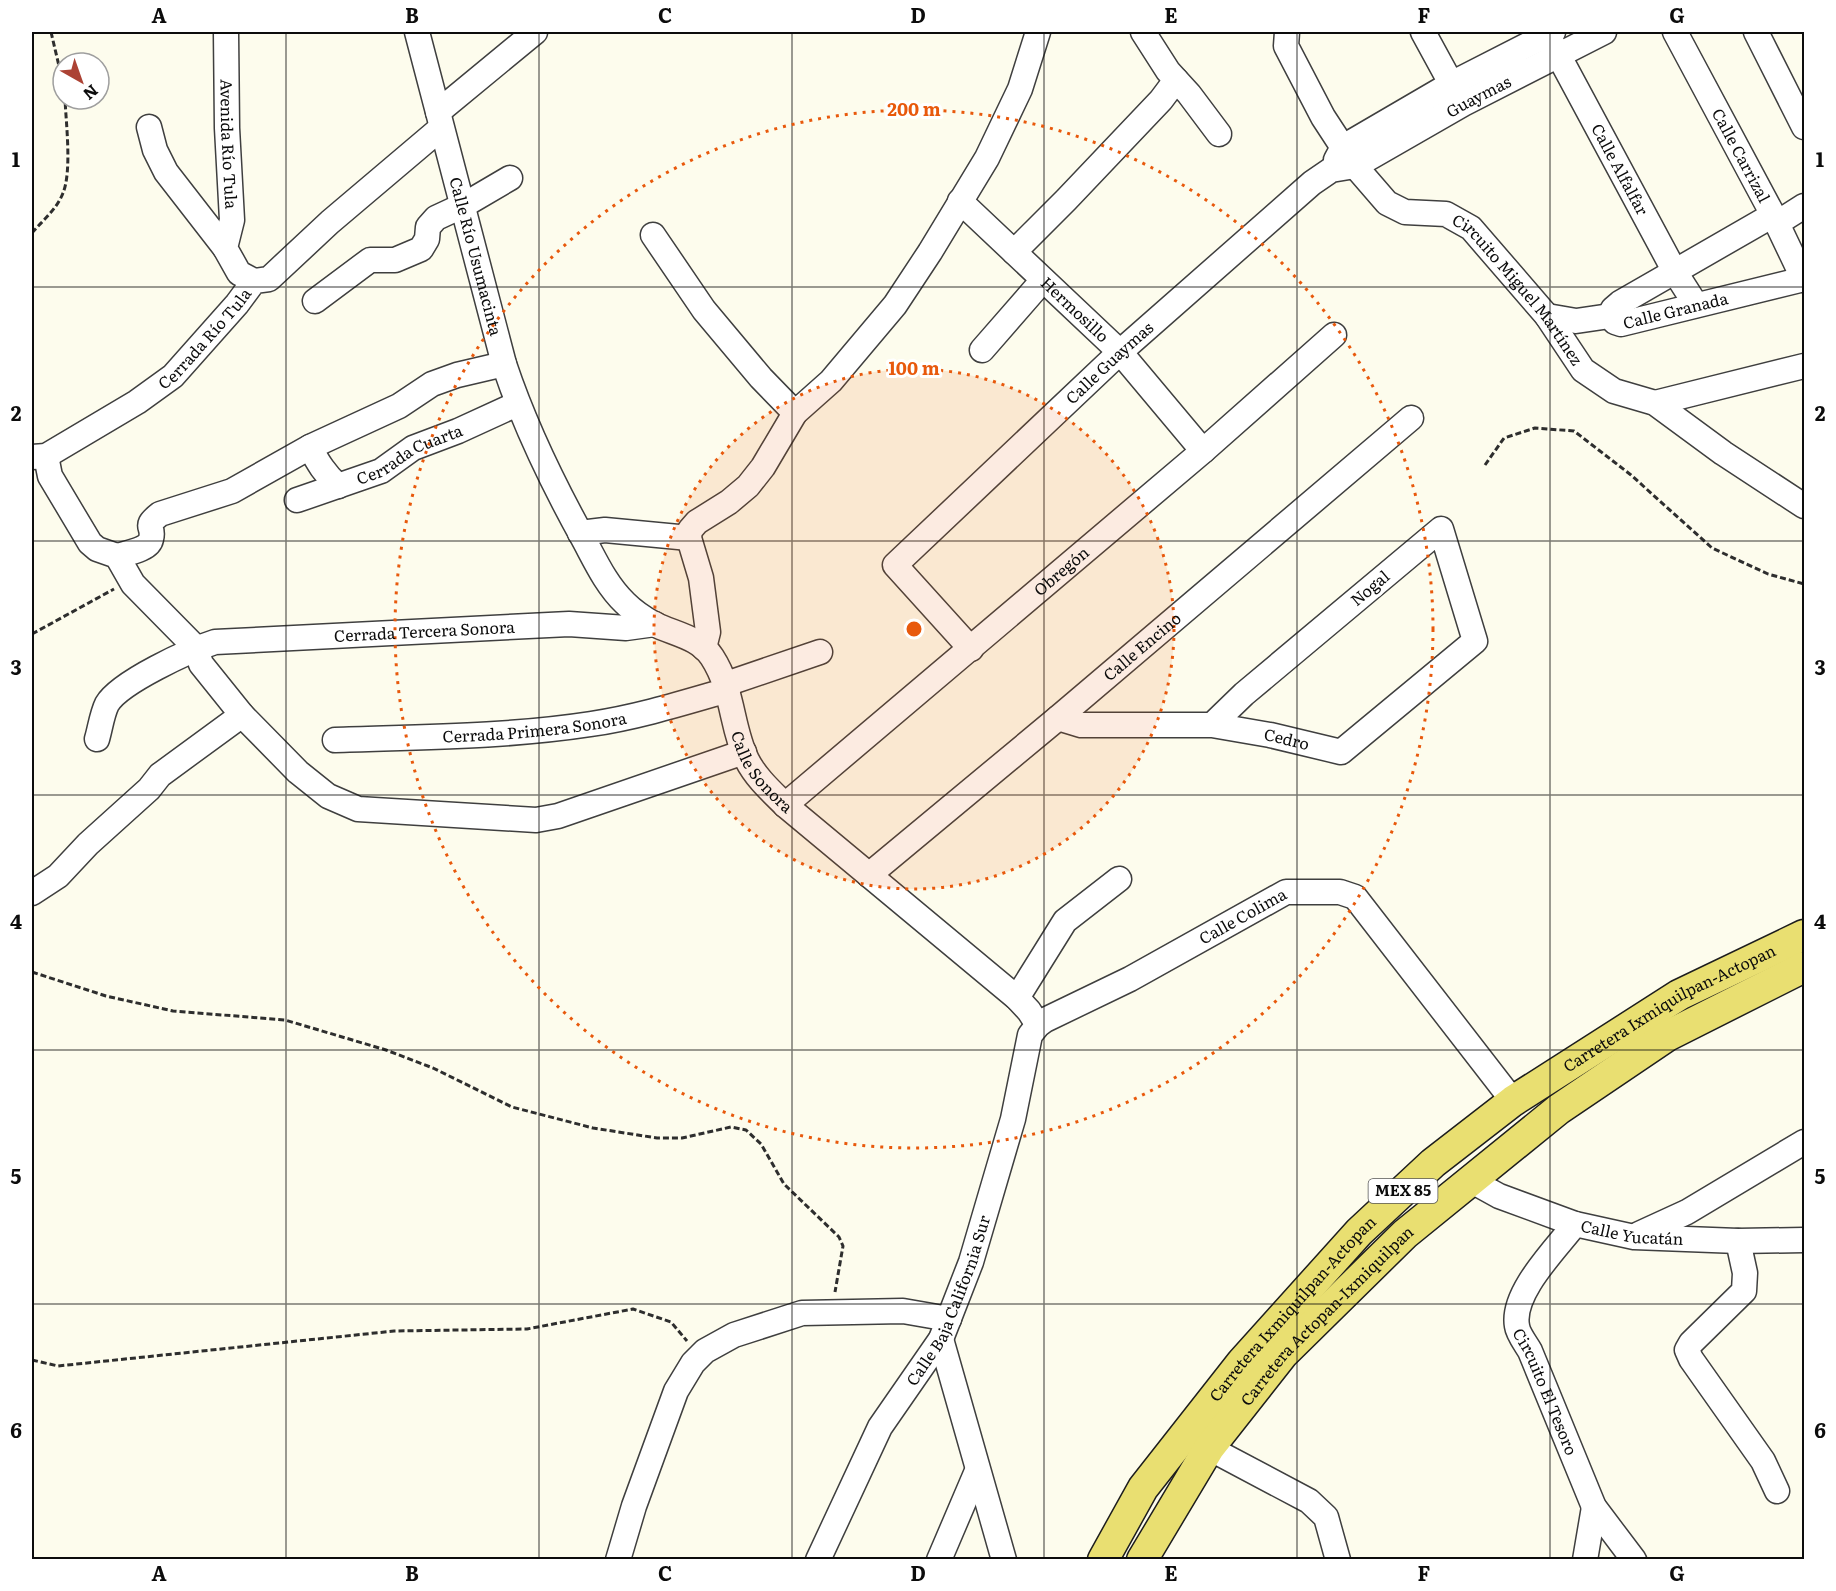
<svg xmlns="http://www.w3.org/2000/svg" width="1836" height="1591" font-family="Literata,serif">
<rect width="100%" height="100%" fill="#fdfced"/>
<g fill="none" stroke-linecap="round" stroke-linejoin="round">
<defs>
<g id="minor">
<path id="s1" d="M 226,32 L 227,128 L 232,220 L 225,248 L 239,273 L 254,281"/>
<path id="s2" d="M 417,32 L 504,364 C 524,424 552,482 583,538 C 595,560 606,585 625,603 C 633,611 643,618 654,624 C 674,634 699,637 712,657 C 734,691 731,728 747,760 C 756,778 772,792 785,805 L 1017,998 L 1029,1011 L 1038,1025"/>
<path d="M 1143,32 L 1168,71 L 1189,94 L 1219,134"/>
<path id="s3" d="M 1287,32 L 1286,46 L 1323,117 L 1355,166 L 1387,203 L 1405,212 L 1446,214 L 1471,228 L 1547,316 L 1583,370 L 1614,391 L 1655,403 L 1723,453 L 1804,506"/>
<path d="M 1423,32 L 1459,98"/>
<path id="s4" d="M 1546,32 L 1675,272 L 1696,305"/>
<path id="s5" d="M 1675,32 L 1773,215 L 1804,280"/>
<path d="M 1756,32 L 1804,127"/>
<path d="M 438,112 L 535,32"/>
<path d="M 149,127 L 155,150 L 166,172 L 225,248"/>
<path d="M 1336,160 L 1343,147 L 1451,84 L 1553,32"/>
<path id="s6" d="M 960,201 L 1120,352 L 1203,451"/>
<path d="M 1777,223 L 1804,206"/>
<path d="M 653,235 L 704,310 L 761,378 L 795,413"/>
<path d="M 1014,252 L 1066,200 L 1161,100 L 1176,80"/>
<path d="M 315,301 L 370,260 L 395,260 L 421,249 L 427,239 L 428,227 L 436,218 L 464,205 L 510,178"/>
<path id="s7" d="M 1547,316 L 1576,321 L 1610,316 L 1615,322 L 1621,324 L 1804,279"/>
<path d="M 1610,316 L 1613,309 L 1620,303 L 1773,215"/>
<path d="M 982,350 L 1043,280"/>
<path d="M 1655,403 L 1804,366"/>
<path d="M 310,447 C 318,463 325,474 338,486"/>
<path d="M 46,456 L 50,476 L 90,543 L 97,549 L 117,556 L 133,584 L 196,648 L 201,664 L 242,715 L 298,772 L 328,796 L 358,809 L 536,820 L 558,816 L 744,752"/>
<path id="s8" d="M 32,457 L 46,456 L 137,402 L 173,376 L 237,304 L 254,281 L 269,279 L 330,222 L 441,128"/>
<path id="s9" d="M 297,500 L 381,471 L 413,448 L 458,431 L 517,404"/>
<path d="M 580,533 L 605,530 L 689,538"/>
<path d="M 117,556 C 126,553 149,550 151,539 C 155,525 142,528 160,514 L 232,491 L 310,447 L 399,406 L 432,384 L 457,375 L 504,364"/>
<path d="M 704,648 L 708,632 L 701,578 L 689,538 L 690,530 L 697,522 L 729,502 L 748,486 L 763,467 L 795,413 L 831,381 L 895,305 L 930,252 L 987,158 L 1020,89 L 1038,32"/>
<path id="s10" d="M 971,649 L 895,565 L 1120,352 L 1312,183 L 1331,170 L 1355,166 L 1463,104 L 1604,32"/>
<path d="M 726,684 L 820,652"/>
<path id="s11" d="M 1058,718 L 1081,725 L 1212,725 L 1270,735 L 1341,752 L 1475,641 L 1441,529 L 1244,694 L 1212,725"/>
<path id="s12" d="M 97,739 C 100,729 102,714 107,704 C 120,682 190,650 215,642 L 569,624 L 626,628 L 655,624"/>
<path id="s13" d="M 335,740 C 420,737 506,737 591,724 C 638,717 683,703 728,690"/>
<path id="s14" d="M 785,805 L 1203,451 L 1334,335"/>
<path id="s15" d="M 869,875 L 1058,718 L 1411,418"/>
<path d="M 32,893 L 58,876 L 88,844 L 149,789 L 160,775 L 242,715"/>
<path d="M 1017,998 L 1065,921 L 1119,879"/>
<path id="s16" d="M 1470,1180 L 1499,1196 L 1575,1224 L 1634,1237 L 1738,1241 L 1804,1240"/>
<path id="s17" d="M 1575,1224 C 1556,1249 1511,1293 1517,1326 C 1518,1334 1526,1344 1530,1351 L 1594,1507 L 1634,1560"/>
<path d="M 1639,1234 L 1687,1212 L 1804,1142"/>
<path d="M 1738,1241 L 1745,1273 L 1744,1291 L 1691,1343 L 1687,1350 L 1691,1359 L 1763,1461 L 1777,1491"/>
<path d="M 941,1339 L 1004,1560"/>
<path d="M 1209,1448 L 1309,1501 L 1326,1517 L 1338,1560"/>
<path d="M 618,1560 L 634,1506 L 676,1391 L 693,1363 L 705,1351 L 734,1335 L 802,1313 L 903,1311 L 949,1319"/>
<path id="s18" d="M 818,1560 L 880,1427 L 941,1339 L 971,1262 L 1013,1119 L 1030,1035 L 1038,1025 L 1045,1020 L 1130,979 L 1286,892 L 1340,892 L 1355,897 L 1513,1101"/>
<path d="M 939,1560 L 977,1471"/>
<path d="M 1585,1560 L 1594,1507"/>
</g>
<g id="major">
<path id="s19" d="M 1103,1560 L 1143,1488 L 1242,1362 L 1359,1232 L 1433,1163 L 1513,1101 L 1679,995 L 1804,935"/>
<path id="s20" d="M 1142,1560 L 1209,1448 L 1283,1354 L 1405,1234 L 1559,1109 L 1667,1036 L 1804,967"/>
</g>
</defs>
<!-- minor casing -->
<use href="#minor" stroke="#3f3f3f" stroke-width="27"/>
<!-- major casing -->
<use href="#major" stroke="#1d1d1d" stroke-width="33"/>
<!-- path -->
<g stroke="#2e2e2e" stroke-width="3" stroke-dasharray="6 3" stroke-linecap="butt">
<path d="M 51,32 L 63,83"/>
<path d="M 32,233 C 43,220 57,209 63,193 C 72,171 66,123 65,99"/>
<path d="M 1485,465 L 1504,438 L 1535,428 L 1574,431 L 1631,475 L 1712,548 L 1768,574 L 1804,584"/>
<path d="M 32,634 L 114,589"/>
<path d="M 32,972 L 106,996 L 173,1011 L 285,1020 L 386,1050 L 433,1068 L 512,1107 L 593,1128 L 657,1138 L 682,1138 L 731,1127 L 746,1130 L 761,1144 L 784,1184 L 839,1237 L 843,1246 L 835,1292"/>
<path d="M 32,1360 L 58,1366 L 394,1331 L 527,1329 L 633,1309 L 671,1322 L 687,1341"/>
</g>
<!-- minor -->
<use href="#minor" stroke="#fff" stroke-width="24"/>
<!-- major -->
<use href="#major" stroke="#e9df71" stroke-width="30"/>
</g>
<!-- grid -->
<path fill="none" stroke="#0c0c0c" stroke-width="1.5" stroke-opacity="0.55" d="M 286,32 L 286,1560M 539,32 L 539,1560M 792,32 L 792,1560M 1044,32 L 1044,1560M 1297,32 L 1297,1560M 1550,32 L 1550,1560M 32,287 L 1804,287M 32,541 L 1804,541M 32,795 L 1804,795M 32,1050 L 1804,1050M 32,1304 L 1804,1304"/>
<!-- distance rings -->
<circle cx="914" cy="629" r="260" fill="#e8590c" fill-opacity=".12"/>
<g fill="none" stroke="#e8590c" stroke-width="3" stroke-dasharray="3 6">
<circle cx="914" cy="629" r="260"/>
<circle cx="914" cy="629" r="519"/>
</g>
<g text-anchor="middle" stroke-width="6" stroke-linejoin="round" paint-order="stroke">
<!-- shield labels -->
<rect fill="#fff" stroke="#555" stroke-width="1.5" x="1368.5" y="1179" width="69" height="24" rx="4.5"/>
<g font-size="15" font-weight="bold" fill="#0c0c0c">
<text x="1403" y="1196">MEX 85</text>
</g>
<!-- street labels -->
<g font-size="16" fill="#0c0c0c" stroke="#fff">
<text dy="6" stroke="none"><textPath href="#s10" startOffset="868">Guaymas</textPath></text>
<text dy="6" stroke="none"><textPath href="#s1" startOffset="112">Avenida Río Tula</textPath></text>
<text dy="6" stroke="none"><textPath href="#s5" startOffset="140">Calle Carrizal</textPath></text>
<text dy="6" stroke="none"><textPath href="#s4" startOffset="156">Calle Alfalfar</textPath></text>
<text dy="6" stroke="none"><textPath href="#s2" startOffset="232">Calle Río Usumacinta</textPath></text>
<text dy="6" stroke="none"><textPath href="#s3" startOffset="368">Circuito Miguel Martínez</textPath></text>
<text dy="6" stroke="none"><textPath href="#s6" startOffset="158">Hermosillo</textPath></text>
<text dy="6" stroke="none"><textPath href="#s7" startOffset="134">Calle Granada</textPath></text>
<text dy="6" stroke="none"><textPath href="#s8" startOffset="213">Cerrada Río Tula</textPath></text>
<text dy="6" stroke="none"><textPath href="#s10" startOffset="408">Calle Guaymas</textPath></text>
<text dy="6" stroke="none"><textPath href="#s9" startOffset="122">Cerrada Cuarta</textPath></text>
<text dy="6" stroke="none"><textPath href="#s14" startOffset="362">Obregón</textPath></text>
<text transform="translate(1370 588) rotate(-40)" y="6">Nogal</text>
<text dy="6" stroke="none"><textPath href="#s12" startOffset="372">Cerrada Tercera Sonora</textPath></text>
<text dy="6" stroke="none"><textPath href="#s15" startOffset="356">Calle Encino</textPath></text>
<text dy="6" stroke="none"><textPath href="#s13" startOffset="200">Cerrada Primera Sonora</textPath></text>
<text dy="6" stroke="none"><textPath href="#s11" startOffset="231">Cedro</textPath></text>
<text dy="6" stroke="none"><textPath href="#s2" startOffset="843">Calle Sonora</textPath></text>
<text dy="6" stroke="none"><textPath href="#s18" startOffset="816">Calle Colima</textPath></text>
<text dy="6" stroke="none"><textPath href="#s19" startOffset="802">Carretera Ixmiquilpan-Actopan</textPath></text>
<text dy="6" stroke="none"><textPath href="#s16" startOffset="172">Calle Yucatán</textPath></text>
<text dy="6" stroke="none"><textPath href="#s18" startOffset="292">Calle Baja California Sur</textPath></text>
<text dy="6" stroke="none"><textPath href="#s19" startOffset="316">Carretera Ixmiquilpan-Actopan</textPath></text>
<text dy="6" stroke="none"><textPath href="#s20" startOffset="308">Carretera Actopan-Ixmiquilpan</textPath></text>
<text dy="6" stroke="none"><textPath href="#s17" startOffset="192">Circuito El Tesoro</textPath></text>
</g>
</g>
<circle cx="914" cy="629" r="9" fill="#e8590c" stroke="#fff" stroke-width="3"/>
<g font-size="18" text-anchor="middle" font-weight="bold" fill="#e8590c" stroke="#fff" stroke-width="6" stroke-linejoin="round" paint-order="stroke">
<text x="914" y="116">200 m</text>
<text x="914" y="375">100 m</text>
</g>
<!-- border -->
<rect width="1836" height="1591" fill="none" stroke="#ffffff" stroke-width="66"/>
<!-- north arrow -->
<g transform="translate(81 81) rotate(140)"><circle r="28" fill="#ffffff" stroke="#9e9e9e" stroke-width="1.5"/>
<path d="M0-4.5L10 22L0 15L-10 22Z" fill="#ac4234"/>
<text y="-9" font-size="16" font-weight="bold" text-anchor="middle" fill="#0c0c0c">N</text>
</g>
<rect x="33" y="33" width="1770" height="1525" fill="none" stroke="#0c0c0c" stroke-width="2"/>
<g font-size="20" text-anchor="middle" font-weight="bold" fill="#0c0c0c">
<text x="159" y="23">A</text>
<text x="412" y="23">B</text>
<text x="665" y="23">C</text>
<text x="918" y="23">D</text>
<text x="1171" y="23">E</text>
<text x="1424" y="23">F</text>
<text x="1677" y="23">G</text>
<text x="16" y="167">1</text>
<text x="1820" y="167">1</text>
<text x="16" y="421">2</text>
<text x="1820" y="421">2</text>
<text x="16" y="675">3</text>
<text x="1820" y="675">3</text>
<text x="16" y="929">4</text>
<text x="1820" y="929">4</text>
<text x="16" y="1184">5</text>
<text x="1820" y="1184">5</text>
<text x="16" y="1438">6</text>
<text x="1820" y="1438">6</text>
<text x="159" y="1581">A</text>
<text x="412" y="1581">B</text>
<text x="665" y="1581">C</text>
<text x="918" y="1581">D</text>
<text x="1171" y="1581">E</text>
<text x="1424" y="1581">F</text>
<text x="1677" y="1581">G</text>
</g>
</svg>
